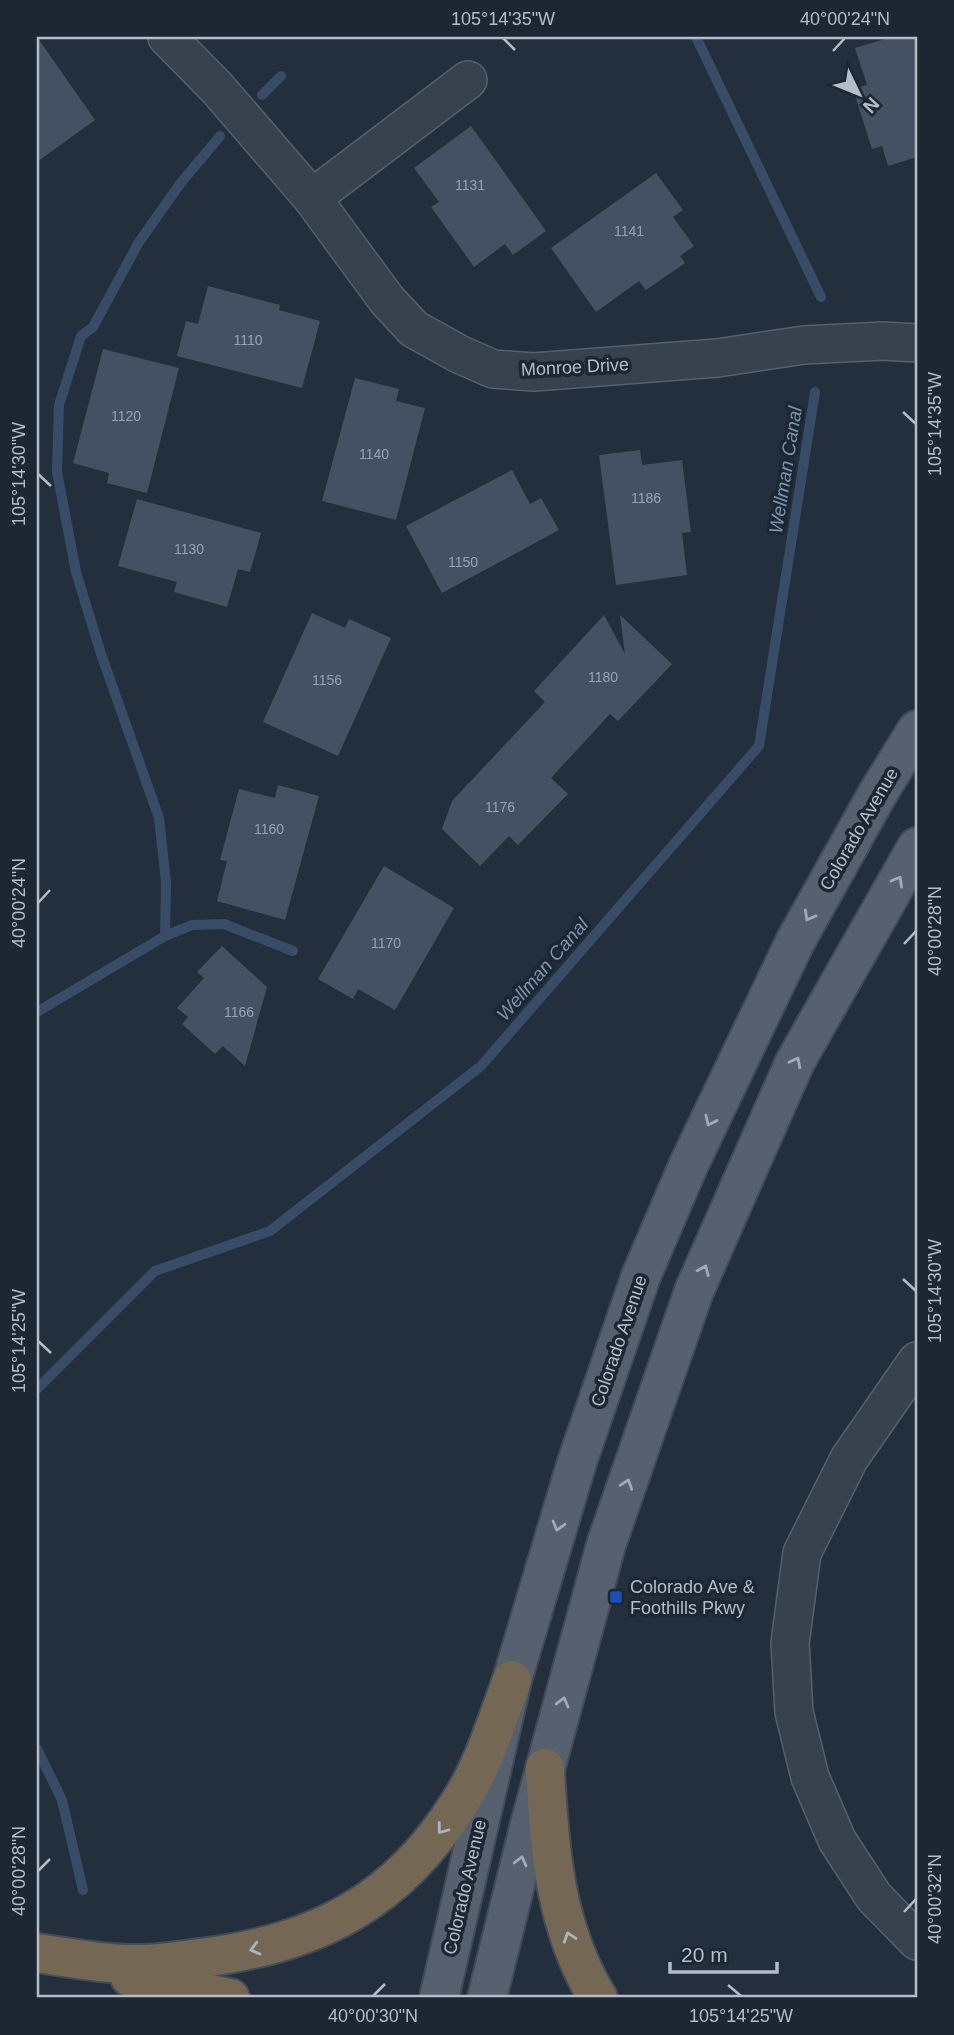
<svg xmlns="http://www.w3.org/2000/svg" width="954" height="2035" font-family="Arial,sans-serif">
<rect width="100%" height="100%" fill="#242f3e"/>
<g fill="none" stroke-linecap="round" stroke-linejoin="round">
<g stroke="#394c67" stroke-width="10">
<path d="M696 37 821 297"/>
<path d="M262 95 281 76"/>
<path d="M165 936 166 882 159 818 101 654 76 572 57 472 59 405 81 336 93 327 139 242 180 184 220 136"/>
<path d="M37 1012 165 936 192 925 224 924 293 951"/>
<path d="M37 1389 155 1271 270 1231 481 1066 759 746 815 392"/>
<path d="M37 1749 62 1800 83 1890"/>
</g>
</g>
<g fill="#455162">
<path d="M37 37 95 120 37 162Z"/>
<path d="M892 37H917V157L888 166 882 146 872 149 853 89 867 85 855 48Z"/>
<path d="M471 126 546 231 513 255 505 244 474 267 431 207 439 202 414 168Z"/>
<path d="M656 173 683 210 673 217 694 246 680 256 685 263 646 290 639 281 596 312 551 248Z"/>
<path d="M208 286 280 305 279 310 320 321 302 388 177 356 186 321 198 324Z"/>
<path d="M103 349 179 368 147 493 107 483 109 473 73 463Z"/>
<path d="M355 378 399 389 396 401 425 408 396 520 322 501Z"/>
<path d="M640 450 642 465 682 460 691 532 682 533 687 575 616 585 599 455Z"/>
<path d="M512 470 530 504 541 498 559 530 442 593 406 526Z"/>
<path d="M137 499 261 533 250 572 238 569 227 607 174 592 177 582 118 566Z"/>
<path d="M312 613 345 628 349 619 391 638 338 756 263 722Z"/>
<path d="M604 615 625 654 620 615 672 664 618 721 610 714 551 778 568 794 518 845 509 836 480 866 442 829 452 801 545 702 534 691Z"/>
<path d="M278 785 319 796 285 920 217 901 227 861 220 860 239 789 275 798Z"/>
<path d="M384 866 454 908 395 1010 358 989 353 999 318 979Z"/>
<path d="M222 946 267 987 245 1066 223 1046 215 1054 182 1024 188 1017 177 1008 204 978 197 972Z"/>
</g>
<g fill="none" stroke-linecap="round" stroke-linejoin="round">
<defs>
<g id="minor">
<path d="M167 37 218 89 312 198 387 300 414 329 459 354 493 369 534 372 717 358 804 345 883 341 917 343"/>
<path d="M312 198 468 80"/>
<path d="M917 1361 849 1459 802 1553 790 1643 794 1712 810 1777 837 1840 874 1897 917 1941"/>
</g>
<g id="major">
<path d="M439 1998 512 1680 577 1462 641 1276 689 1164 795 942 878 793 917 730"/>
<path d="M487 1998 528 1832 606 1545 694 1291 795 1062 917 847"/>
</g>
<g id="highway">
<path d="M545 1768C549 1849 555 1928 598 1998"/>
<path d="M37 1953C71 1958 108 1965 143 1964 162 1964 182 1960 201 1958 316 1944 398 1902 460 1802 484 1765 497 1720 512 1680"/>
<path d="M130 1977 230 1998"/>
</g>
</defs>
<use href="#minor" stroke="#565f6c" stroke-width="40"/>
<use href="#major" stroke="#414a57" stroke-width="42"/>
<use href="#highway" stroke="#434c59" stroke-width="42"/>
<use href="#minor" stroke="#38414e" stroke-width="37"/>
<use href="#major" stroke="#56606e" stroke-width="38"/>
<use href="#highway" stroke="#746855" stroke-width="38"/>
</g>
<defs><path id="oneway-chevron" d="M-2-3.5L2.5 0L-2 3.5" fill="none" stroke-width="1.6" stroke-linecap="round" stroke-linejoin="round" transform="scale(1.75)"/></defs>
<g stroke="#a1aab7">
<use href="#oneway-chevron" transform="translate(898 881) rotate(-60)"/>
<use href="#oneway-chevron" transform="translate(809 916) rotate(119)"/>
<use href="#oneway-chevron" transform="translate(796 1062) rotate(-63)"/>
<use href="#oneway-chevron" transform="translate(710 1121) rotate(115)"/>
<use href="#oneway-chevron" transform="translate(704 1270) rotate(-66)"/>
<use href="#oneway-chevron" transform="translate(627 1484) rotate(-71)"/>
<use href="#oneway-chevron" transform="translate(558 1526) rotate(106)"/>
<use href="#oneway-chevron" transform="translate(563 1702) rotate(-75)"/>
<use href="#oneway-chevron" transform="translate(521 1861) rotate(-76)"/>
</g>
<g stroke="#aeb4bd">
<use href="#oneway-chevron" transform="translate(442 1829) rotate(127)"/>
<use href="#oneway-chevron" transform="translate(569 1937) rotate(-108)"/>
<use href="#oneway-chevron" transform="translate(255 1949) rotate(165)"/>
</g>
<path fill="none" stroke="#b4bcc9" stroke-width="2.5" d="M503 38 515 50M833 51 845 38M903 412 916 424M38 474 51 486M38 903 50 890M904 944 916 931M903 1279 916 1291M38 1341 51 1353M38 1871 50 1859M904 1912 916 1899M728 1985 741 1996M373 1996 385 1984"/>
<rect fill="#1a4fb4" stroke="#1d2633" stroke-width="2.5" x="609" y="1590" width="14" height="14" rx="3.5"/>
<g text-anchor="middle" stroke-width="7" stroke-linejoin="round" paint-order="stroke">
<g font-size="14" fill="#98a1af">
<text x="470" y="190">1131</text>
<text x="629" y="236">1141</text>
<text x="248" y="345">1110</text>
<text x="126" y="421">1120</text>
<text x="374" y="459">1140</text>
<text x="646" y="503">1186</text>
<text x="189" y="554">1130</text>
<text x="463" y="567">1150</text>
<text x="603" y="682">1180</text>
<text x="327" y="685">1156</text>
<text x="500" y="812">1176</text>
<text x="269" y="834">1160</text>
<text x="386" y="948">1170</text>
<text x="239" y="1017">1166</text>
</g>
<g font-size="18" fill="#b4bcc9" stroke="#1d2633">
<text transform="translate(575 367) rotate(-3)" y="6">Monroe Drive</text>
<text transform="translate(859 829) rotate(-60)" y="6">Colorado Avenue</text>
<text transform="translate(619 1341) rotate(-71)" y="6">Colorado Avenue</text>
<text transform="translate(465 1887) rotate(-77)" y="6">Colorado Avenue</text>
</g>
<g font-size="18" fill="#b4bcc9" stroke="#1d2633" text-anchor="start">
<text x="630" y="1593">Colorado Ave &amp;<tspan x="630" dy="21">Foothills Pkwy</tspan></text>
</g>
<g font-size="19" font-style="italic" fill="#7c92b1" stroke="#1d2633">
<text transform="translate(785 470) rotate(-81)" y="7">Wellman Canal</text>
<text transform="translate(542 969) rotate(-49)" y="7">Wellman Canal</text>
</g>
</g>
<rect width="954" height="2035" fill="none" stroke="#1d2633" stroke-width="77"/>
<g transform="translate(859 94) rotate(133)" stroke="#1d2633" stroke-width="5" paint-order="stroke">
<path d="M0-5L12 26L0 18L-12 26Z" fill="#b4bcc9"/>
<text y="-10" font-size="19" font-weight="bold" text-anchor="middle" fill="#b4bcc9">N</text>
</g>
<path d="M670 1962v10h107v-10" fill="none" stroke="#b4bcc9" stroke-width="3.5"/>
<text x="681" y="1962" font-size="21" fill="#b4bcc9" stroke="#1d2633" stroke-width="5" paint-order="stroke">20 m</text>
<rect x="38" y="38" width="878" height="1958" fill="none" stroke="#b4bcc9" stroke-width="2.5"/>
<g font-size="18" text-anchor="middle" fill="#b4bcc9">
<text x="503" y="25">105°14'35"W</text>
<text x="845" y="25">40°00'24"N</text>
<text transform="translate(935 424) rotate(-90)" y="6">105°14'35"W</text>
<text transform="translate(19 474) rotate(-90)" y="6">105°14'30"W</text>
<text transform="translate(19 903) rotate(-90)" y="6">40°00'24"N</text>
<text transform="translate(935 931) rotate(-90)" y="6">40°00'28"N</text>
<text transform="translate(935 1291) rotate(-90)" y="6">105°14'30"W</text>
<text transform="translate(19 1341) rotate(-90)" y="6">105°14'25"W</text>
<text transform="translate(19 1871) rotate(-90)" y="6">40°00'28"N</text>
<text transform="translate(935 1899) rotate(-90)" y="6">40°00'32"N</text>
<text x="373" y="2022">40°00'30"N</text>
<text x="741" y="2022">105°14'25"W</text>
</g>
</svg>
